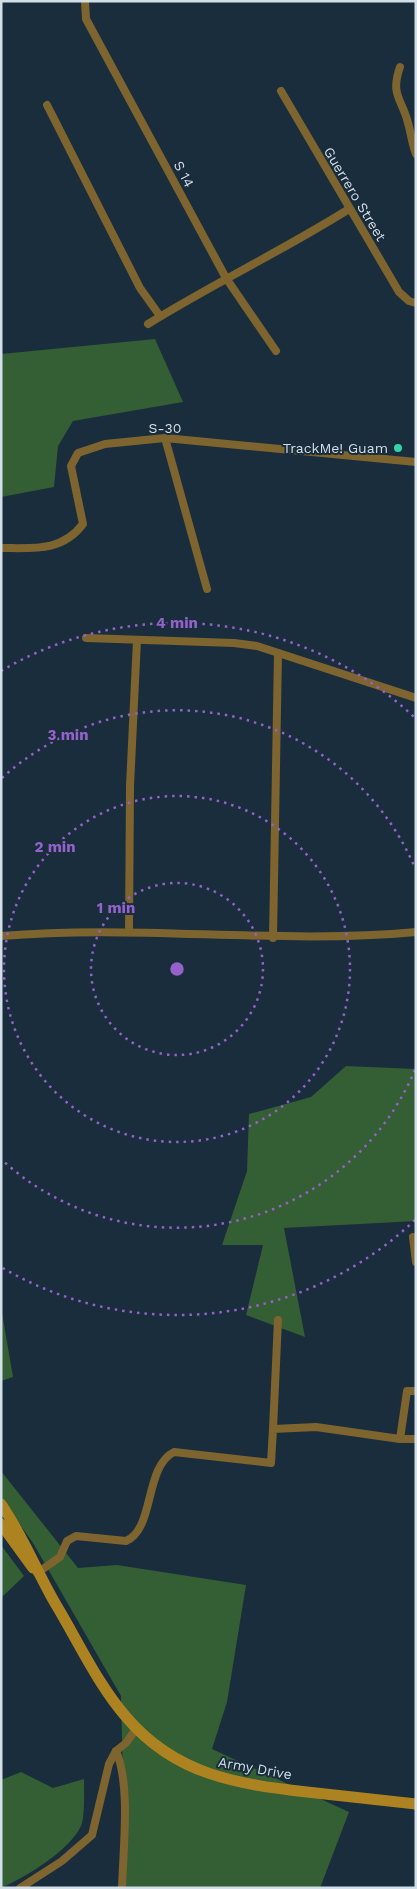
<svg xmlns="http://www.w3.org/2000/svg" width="417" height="1889" font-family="'Work Sans',sans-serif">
<rect width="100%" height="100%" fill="#192d3c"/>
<g fill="#345e34">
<path d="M155 339 183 402 73 421 58 446 54 487 1 497V354Z"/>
<path d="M346 1066 416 1069V1221L284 1228 305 1337 246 1315 263 1245H222L247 1171 249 1114 311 1097Z"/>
<path d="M1 1307 13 1377 1 1381Z"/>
<path d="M1 1471 78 1568 117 1565 246 1585 227 1702 212 1749 349 1812 320 1888H122L124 1823 121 1696 33 1543 1 1498Z"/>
<path d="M1 1545 24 1576 1 1598Z"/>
<path d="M21 1772 53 1788 84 1779C84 1791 85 1817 81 1826 69 1851 26 1877 1 1888V1780Z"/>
</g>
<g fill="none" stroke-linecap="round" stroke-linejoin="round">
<g stroke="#7e642e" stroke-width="8">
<path d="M85 1 86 19 226 278 276 351"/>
<path d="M400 67C390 95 402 99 408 123 411 133 412 144 416 154"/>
<path d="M281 91 399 292 409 301 416 303"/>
<path d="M47 105 140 288 160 316"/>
<path d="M148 324C214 283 284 250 349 209"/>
<path d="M165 438 207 589"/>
<path d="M1 548C33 548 62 552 83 524L71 466 78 453 105 444 165 438 416 462"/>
<path d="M86 638 234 643 257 646 416 698"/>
<path d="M129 930 130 786 137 640"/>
<path d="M1 936C140 924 277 945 416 932"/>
<path d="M273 938 278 653"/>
<path d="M413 1237 416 1262"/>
<path d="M273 1429 278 1320"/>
<path d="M400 1439 407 1391H416"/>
<path d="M37 1573 60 1557 67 1541 76 1536 126 1541C155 1529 144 1467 174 1452L271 1463 273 1429 316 1427 400 1439H416"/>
<path d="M116 1751C131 1785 123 1849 122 1888"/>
<path d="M20 1888 62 1861 92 1835 109 1764 116 1751 126 1743 136 1729"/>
</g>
<g stroke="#ad8321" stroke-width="11">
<path d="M1 1504C23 1536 36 1570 55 1603 78 1641 98 1685 127 1718 176 1775 237 1784 307 1792 343 1796 379 1800 416 1804"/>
<path d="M1 1524 33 1568"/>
</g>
</g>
<g fill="none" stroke="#9561cb" stroke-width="2.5" stroke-dasharray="2.5 5">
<circle cx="177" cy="969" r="86"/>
<circle cx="177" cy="969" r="173"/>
<path d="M415 1070A259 259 0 0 1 2 1160M2 778A259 259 0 0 1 415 868"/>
<path d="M415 1220A346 346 0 0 1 1 1267M1 671A346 346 0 0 1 415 718"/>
</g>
<circle fill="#33d4a8" stroke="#192d3c" stroke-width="2" cx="398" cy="448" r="5"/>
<g text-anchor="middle" stroke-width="4" stroke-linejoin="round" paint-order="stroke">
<g font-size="14" fill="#d2dee8" stroke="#192d3c">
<text transform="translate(184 174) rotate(62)" y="5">S 14</text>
<text transform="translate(355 194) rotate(59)" y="5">Guerrero Street</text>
<text x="165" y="433">S-30</text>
<text transform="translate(255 1768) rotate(10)" y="5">Army Drive</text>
</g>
<g font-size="14" fill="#d2dee8" stroke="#192d3c" text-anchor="end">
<text x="388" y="453">TrackMe! Guam</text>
</g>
</g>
<circle cx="177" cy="969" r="8" fill="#9561cb" stroke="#192d3c" stroke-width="2.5"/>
<g font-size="15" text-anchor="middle" font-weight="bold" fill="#9561cb" stroke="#192d3c" stroke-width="4" stroke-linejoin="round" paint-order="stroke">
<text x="177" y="628">4 min</text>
<text x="68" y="740">3 min</text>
<text x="55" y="852">2 min</text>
<text x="116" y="913">1 min</text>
</g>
<rect width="417" height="1889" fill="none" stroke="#d2dee8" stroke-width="5"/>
</svg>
